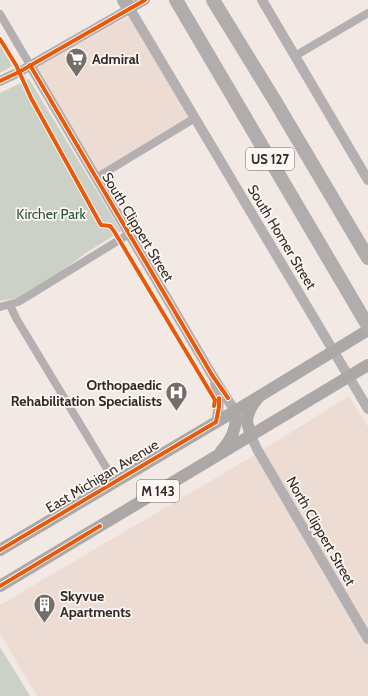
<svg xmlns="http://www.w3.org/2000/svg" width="368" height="696" font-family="Cabin,sans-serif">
<rect width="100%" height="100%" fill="#f2e9e4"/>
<g fill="#ecdcd3">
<path d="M130 16 191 117 99 172 35 68Z"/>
<path d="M349 396 368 427V696H37L0 634V605L248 459Z"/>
</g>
<g fill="#ccd1c7">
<path d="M0 44 12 66 0 73Z"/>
<path d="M29 79 121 231 86 253 62 271 17 298 0 301V93Z"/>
<path d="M0 647 30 696H0Z"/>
</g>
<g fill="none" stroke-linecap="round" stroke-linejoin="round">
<g stroke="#b4b0b1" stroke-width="8">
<path d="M0 14 30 65"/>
<path d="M295 56 368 13"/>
<path d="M96 178 195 118"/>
<path d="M10 305 16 318 115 482"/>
<path d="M0 307 18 302 28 296 129 234"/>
</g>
<g stroke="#b4b0b1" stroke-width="10">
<path d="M262 0 368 180"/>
<path d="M130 9 368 409"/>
<path d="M30 65 212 375 235 411"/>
<path d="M0 81 19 72 145 0"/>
<path d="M215 384C219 399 220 407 216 422"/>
<path d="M251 436 257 449 368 639"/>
</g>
<g stroke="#aca8a8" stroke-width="12">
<path d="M251 436C250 431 248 427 247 422 247 414 253 404 258 398"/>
<path d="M221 451C231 440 238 426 235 411"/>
<path d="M0 550 235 411 368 330"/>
<path d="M0 586 368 365"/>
</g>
<g stroke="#b2adad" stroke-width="14">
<path d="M124 0 130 9"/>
<path d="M176 0 368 326"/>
<path d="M213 0 275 101 368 258"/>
</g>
<defs>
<g id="cycleway">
<path d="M0 39 16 65 31 98 101 225 110 226 114 231 215 400 214 406"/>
<path d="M30 65 212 375 228 398"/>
<path d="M0 81 19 72 145 0"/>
<path d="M0 550 216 422 219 407V398"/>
<path d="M0 586 100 526"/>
</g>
</defs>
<use href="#cycleway" stroke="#fdf7f3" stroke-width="6"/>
<use href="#cycleway" stroke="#e8590c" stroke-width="4"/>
</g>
<defs>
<symbol id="supermarket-pin" viewBox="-11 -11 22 30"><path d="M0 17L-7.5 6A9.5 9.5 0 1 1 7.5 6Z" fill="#756d69" stroke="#fdf7f3"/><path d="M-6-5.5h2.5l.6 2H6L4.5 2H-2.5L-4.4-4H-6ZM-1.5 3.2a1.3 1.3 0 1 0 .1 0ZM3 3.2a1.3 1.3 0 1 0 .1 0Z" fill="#fff"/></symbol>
<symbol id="hospital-pin" viewBox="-11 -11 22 30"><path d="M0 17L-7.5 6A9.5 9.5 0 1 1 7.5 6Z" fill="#756d69" stroke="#fdf7f3"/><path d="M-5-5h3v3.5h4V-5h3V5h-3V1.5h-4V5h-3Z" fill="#fff"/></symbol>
<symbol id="building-pin" viewBox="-11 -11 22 30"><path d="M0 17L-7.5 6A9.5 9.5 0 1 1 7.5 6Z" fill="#756d69" stroke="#fdf7f3"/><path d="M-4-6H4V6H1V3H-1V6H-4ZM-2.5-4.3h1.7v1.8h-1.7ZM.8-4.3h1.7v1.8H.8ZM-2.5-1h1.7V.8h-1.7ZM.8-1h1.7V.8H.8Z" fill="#fff"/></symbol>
</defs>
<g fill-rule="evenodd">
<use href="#supermarket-pin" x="64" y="46" width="25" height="34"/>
<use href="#hospital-pin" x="164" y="380" width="25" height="34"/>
<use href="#building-pin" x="32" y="592" width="25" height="34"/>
</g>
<g text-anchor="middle" stroke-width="3.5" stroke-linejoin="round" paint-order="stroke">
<g fill="#fdf7f3" stroke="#6e6864" stroke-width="1">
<rect x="246" y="148" width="48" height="22" rx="3"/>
<rect x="137" y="480" width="42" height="22" rx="3"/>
</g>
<g font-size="13" font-weight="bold" fill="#312a27">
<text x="270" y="164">US 127</text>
<text x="158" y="496">M 143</text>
</g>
<g font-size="14" font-weight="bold" fill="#312a27" stroke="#fdf7f3" text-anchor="start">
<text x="92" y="64">Admiral</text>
<text x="162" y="390" text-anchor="end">Orthopaedic<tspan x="162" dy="16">Rehabilitation Specialists</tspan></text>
<text x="60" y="601">Skyvue<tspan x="60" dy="16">Apartments</tspan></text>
</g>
<g font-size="14" fill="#275333" stroke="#fdf7f3">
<text x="51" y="219">Kircher Park</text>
</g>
<g font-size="14" fill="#312a27" stroke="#fdf7f3">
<text transform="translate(138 227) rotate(59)" y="5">South Clippert Street</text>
<text transform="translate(282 237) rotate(59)" y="5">South Homer Street</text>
<text transform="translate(102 476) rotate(-31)" y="5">East Michigan Avenue</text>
<text transform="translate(321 531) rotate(60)" y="5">North Clippert Street</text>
</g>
</g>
</svg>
